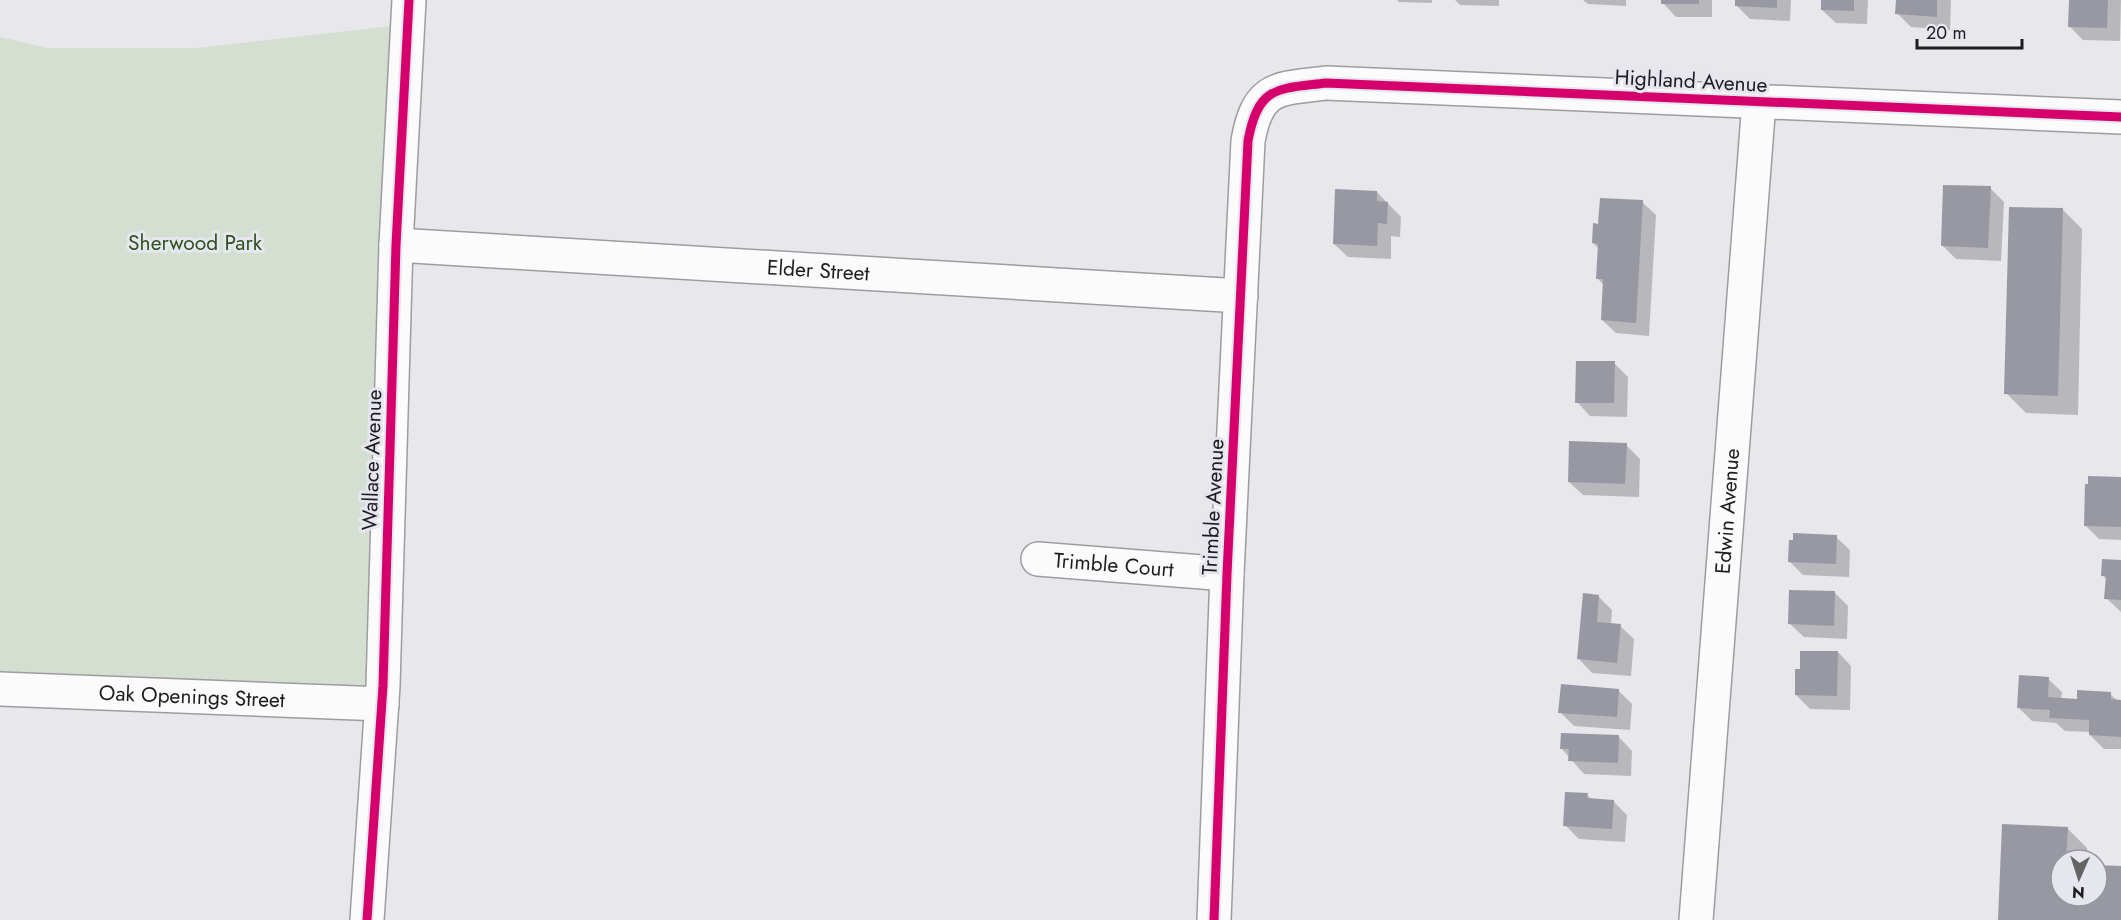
<svg xmlns="http://www.w3.org/2000/svg" width="2121" height="920" font-family="Jost,sans-serif">
<rect width="100%" height="100%" fill="#e7e7ec"/>
<path fill="#d4dfd1" d="M401 25 366 694 0 682V37L48 48H197Z"/>
<g fill="#0003">
<path d="M1397 0H1432V3L1399 2Z"/>
<path d="M1455 0H1499V6L1460 5Z"/>
<path d="M1583 0H1626V6L1588 4Z"/>
<path d="M1663 0H1712V17H1676L1663 3Z"/>
<path d="M1737 0H1791L1790 21 1750 19 1737 6Z"/>
<path d="M1823 0H1868L1867 24 1836 23 1822 10Z"/>
<path d="M1898 0H1951L1950 30 1911 27 1897 13Z"/>
<path d="M2070 0H2121L2120 41 2083 40 2069 26Z"/>
<path d="M1990 188 2004 202 2001 261 1956 259 1942 245Z"/>
<path d="M1377 192 1401 217 1400 237 1391 236V259L1348 257 1334 244Z"/>
<path d="M1642 202 1656 215 1649 336 1616 333 1602 320 1604 285 1597 278 1599 249 1593 243 1600 225Z"/>
<path d="M2062 209 2082 229 2078 415 2026 413 2006 393Z"/>
<path d="M1614 363 1628 377 1627 417 1590 416 1577 402Z"/>
<path d="M1626 445 1640 459 1639 497 1583 495 1569 482Z"/>
<path d="M2121 478V540L2099 539 2085 525Z"/>
<path d="M1836 537 1850 550 1849 577 1803 575 1789 561Z"/>
<path d="M2121 562V612L2106 598 2107 580 2102 575Z"/>
<path d="M1835 593 1848 606 1847 639 1804 637 1790 624Z"/>
<path d="M1598 596 1612 610 1611 625 1620 626 1634 639 1631 676 1592 673 1579 659Z"/>
<path d="M1838 652 1851 666 1850 710 1810 709 1796 695Z"/>
<path d="M2048 679 2062 692 2061 699 2078 700 2110 694 2118 701H2121V749H2104L2090 735V732L2065 731 2056 723 2032 721 2018 707Z"/>
<path d="M1618 690 1632 704 1630 730 1574 726 1560 712Z"/>
<path d="M1619 737 1632 751 1631 776 1584 774 1561 748Z"/>
<path d="M1587 795 1592 800 1613 801 1627 815 1625 842 1579 839 1565 825Z"/>
<path d="M2067 828 2087 848V860H2061V896H2097V867L2121 868V920H2000Z"/>
</g>
<g fill="#9898a2">
<rect x="1661" y="0" width="38" height="4"/>
<path d="M1735 0H1777V8L1735 6Z"/>
<path d="M1821 0H1854V11L1821 10Z"/>
<path d="M1896 0H1937V17L1895 14Z"/>
<path d="M2069 0H2108L2107 28 2068 27Z"/>
<path d="M1943 185 1991 186 1988 248 1941 246Z"/>
<path d="M1335 189 1377 191V201L1388 202 1387 224 1378 223 1377 246 1333 244Z"/>
<path d="M1600 198 1643 200 1636 323 1601 320 1603 279H1596L1598 244 1592 243 1593 223 1598 224Z"/>
<path d="M2009 207 2063 208 2058 396 2004 394Z"/>
<path d="M1576 361H1615L1614 403H1575Z"/>
<path d="M1569 441 1627 443 1625 484 1568 482Z"/>
<path d="M2088 476 2121 477V527L2084 526 2085 484H2088Z"/>
<path d="M1793 533 1837 535 1836 564 1788 562 1789 540H1793Z"/>
<path d="M2102 559 2121 560V600L2104 599 2106 576H2101Z"/>
<path d="M1789 590 1835 591 1834 626 1788 624Z"/>
<path d="M1583 593 1599 595 1597 622 1621 624 1617 663 1577 659Z"/>
<path d="M1800 651H1838L1837 696 1795 695V669H1800Z"/>
<path d="M2019 675 2049 677 2048 697 2077 699V690L2111 692V699L2121 700V737L2089 735V720L2049 718 2050 710 2017 708Z"/>
<path d="M1561 684 1619 689 1617 717 1558 713Z"/>
<path d="M1561 733 1619 735 1618 763 1568 761 1569 749H1560Z"/>
<path d="M1565 792 1588 793 1587 798 1614 800 1612 829 1563 826Z"/>
<path d="M2002 824 2068 827 2066 860H2061V896H2097V865L2121 866V920H1998Z"/>
</g>
<g fill="none" stroke-linecap="round" stroke-linejoin="round">
<defs>
<g id="minor">
<path id="s1" d="M396 245 1241 296"/>
<path id="s2" d="M1038 559 1227 574"/>
<path id="s3" d="M0 689 382 704"/>
<path d="M367 920 383 686 396 245 409 0"/>
<path d="M1214 920 1227 574 1248 141C1258 85 1278 89 1326 83L2121 117"/>
<path id="s4" d="M1696 920 1759 102"/>
</g>
</defs>
<use href="#minor" stroke="#9d9da1" stroke-width="36"/>
<use href="#minor" stroke="#fbfbfc" stroke-width="33"/>
<defs>
<g id="cycleway">
<path d="M367 920 383 686 396 245 409 0"/>
<path d="M1214 920 1227 574 1248 141C1258 85 1278 89 1326 83L2121 117"/>
</g>
</defs>
<use href="#cycleway" stroke="#e5e6ee" stroke-width="13"/>
<use href="#cycleway" stroke="#d6006c" stroke-width="9"/>
</g>
<g text-anchor="middle" stroke-width="6" stroke-linejoin="round" paint-order="stroke">
<g font-size="21" fill="#1d1d20" stroke="#e5e6ee">
<text transform="translate(1691 81) rotate(3)" y="7">Highland Avenue</text>
<text dy="7" stroke="none"><textPath href="#s1" startOffset="423">Elder Street</textPath></text>
<text transform="translate(372 460) rotate(-88)" y="7">Wallace Avenue</text>
<text transform="translate(1213 507) rotate(-87)" y="7">Trimble Avenue</text>
<text dy="7" stroke="none"><textPath href="#s4" startOffset="410">Edwin Avenue</textPath></text>
<text dy="7" stroke="none"><textPath href="#s2" startOffset="76">Trimble Court</textPath></text>
<text dy="7" stroke="none"><textPath href="#s3" startOffset="192">Oak Openings Street</textPath></text>
</g>
<g font-size="21" fill="#2f501a" stroke="#e5e6ee">
<text x="195" y="250">Sherwood Park</text>
</g>
</g>
<g transform="translate(2079 878) rotate(183)"><circle r="28" fill="#e5e6ee" stroke="#95969c" stroke-width="1.5"/>
<path d="M0-4.5L10 22L0 15L-10 22Z" fill="#646467"/>
<text y="-9" font-size="16" font-weight="bold" text-anchor="middle" fill="#1d1d20">N</text>
</g>
<path d="M1917 39v9h105v-9" fill="none" stroke="#1d1d20" stroke-width="3"/>
<text x="1926" y="39" font-size="18" fill="#1d1d20" stroke="#e5e6ee" stroke-width="4.5" paint-order="stroke">20 m</text>
</svg>
